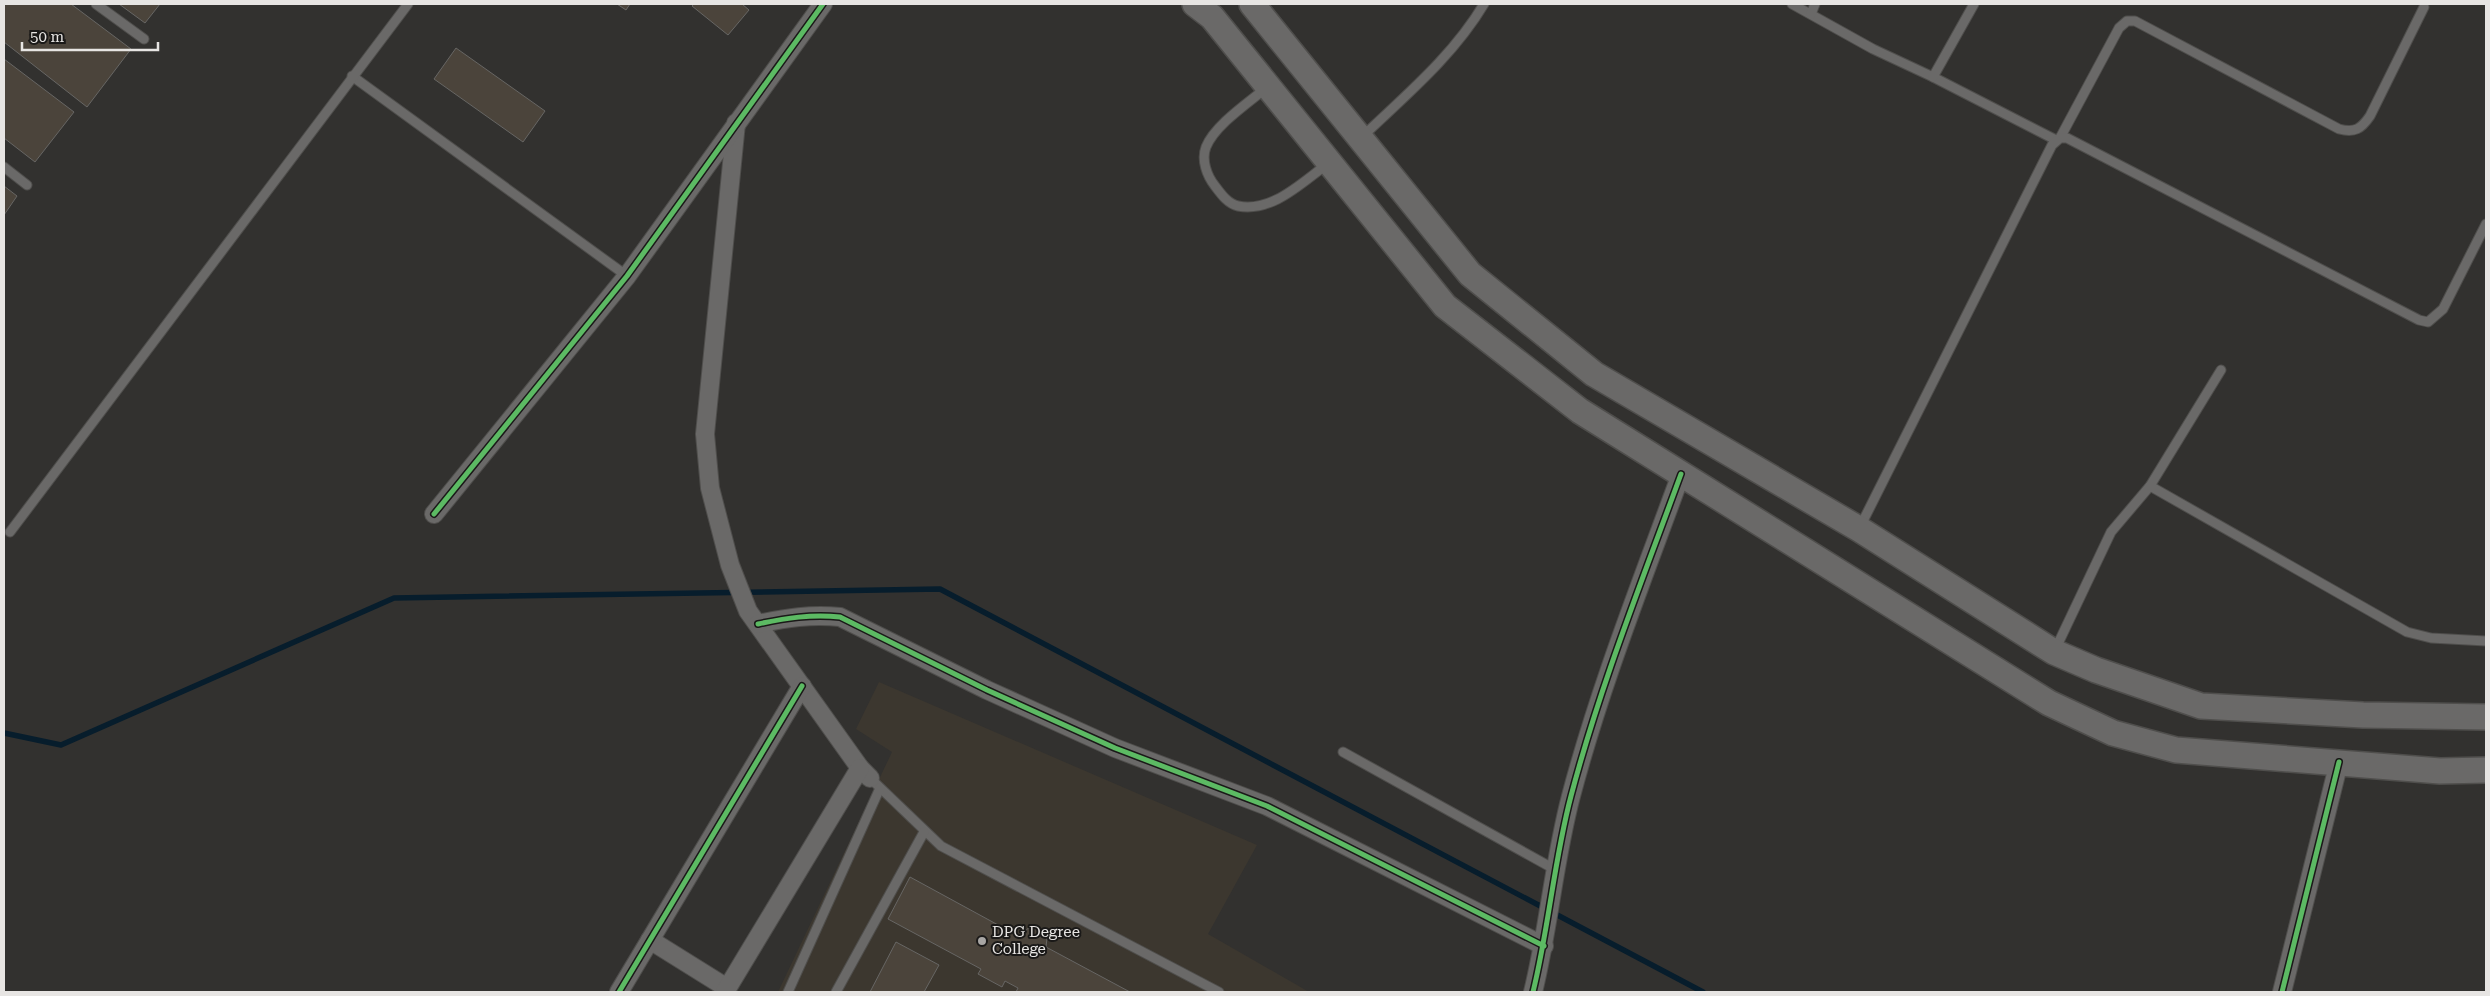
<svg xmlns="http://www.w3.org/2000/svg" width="2490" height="996" font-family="'Roboto Serif',serif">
<rect width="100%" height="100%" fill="#32312f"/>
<path fill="#3c372f" d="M879 682 1257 845 1208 934 1309 992H778L892 752 856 729Z"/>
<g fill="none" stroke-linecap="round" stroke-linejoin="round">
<path stroke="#071d2c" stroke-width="5.5" d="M4 733 61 745 394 598 940 589 1703 992"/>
</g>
<g fill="#4b443b" stroke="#676664">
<path d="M4 4H71L131 49 87 107 4 42Z"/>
<path d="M119 4H160L145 23Z"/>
<path d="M617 4H630L626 10Z"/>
<path d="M694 4H742L749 10 728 35 692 6Z"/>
<path d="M456 48 545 111 523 142 434 79Z"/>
<path d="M4 59 74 112 35 162 4 138Z"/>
<path d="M4 186 17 196 4 215Z"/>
<path d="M910 877 1022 938 1027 929 1034 926 1040 928 1047 938 1046 947 1130 992H1016L1018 988 1005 981 1002 987 978 974 981 969 888 919Z"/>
<path d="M896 942 939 965 924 992H870Z"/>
</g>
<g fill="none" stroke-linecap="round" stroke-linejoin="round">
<defs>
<g id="service">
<path d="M96 4 144 39"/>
<path d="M1792 4 1873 49 1933 77 2056 140"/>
<path d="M1811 14 1815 4"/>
<path d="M352 76 627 276"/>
<path d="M1933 77 1974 4"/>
<path d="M1266 88C1248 103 1215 125 1206 147 1201 160 1207 176 1215 186 1221 194 1228 204 1238 206 1273 213 1303 181 1329 163"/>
<path d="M1362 137C1406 95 1453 56 1484 4"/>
<path d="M2060 138 2119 28 2127 21H2135L2339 129C2355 133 2361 129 2370 116L2424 7"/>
<path d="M4 167 27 185"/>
<path d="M2150 486 2407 632 2431 638 2486 641"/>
<path d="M1860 527 2052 145 2060 138H2067L2419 320 2428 322 2443 309 2486 224"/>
<path d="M10 532 408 4"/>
<path d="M2055 650 2111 532 2150 486 2221 370"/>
<path d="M1343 752 1556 870"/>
<path d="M870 778 941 846 1219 992"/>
<path d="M788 992 880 788"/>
<path d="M836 992 924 832"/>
</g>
<g id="minor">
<path d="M736 123 705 434 710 488 730 565 748 611 860 768 870 778"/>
<path d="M434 514 627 276 823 4"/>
<path d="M758 624C786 618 811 614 840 617L987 690 1115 748 1267 806 1544 946"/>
<path d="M650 940 727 988"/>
<path d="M619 992 802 686"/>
<path d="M725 992 860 768"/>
<path d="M1533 992C1549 927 1554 860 1571 796 1600 686 1642 581 1681 474"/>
<path d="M2282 992 2339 762"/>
</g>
<g id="secondary">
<path d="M1195 4 1212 17 1445 306 1580 411 2049 703 2113 733 2176 750 2440 771 2486 770"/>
<path d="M1252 4 1470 274 1594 374 1859 529 2054 652 2096 670 2201 706 2363 715 2486 717"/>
</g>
</defs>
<use href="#service" stroke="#4f4e4c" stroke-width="11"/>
<use href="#minor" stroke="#4f4e4c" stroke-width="20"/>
<use href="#secondary" stroke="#4f4e4c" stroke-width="28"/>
<use href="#service" stroke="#6a6968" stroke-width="9"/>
<use href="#minor" stroke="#6a6968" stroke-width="18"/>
<use href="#secondary" stroke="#6a6968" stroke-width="25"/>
<defs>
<g id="cycleway">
<path d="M434 514 627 276 823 4"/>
<path d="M758 624C786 618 811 614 840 617L987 690 1115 748 1267 806 1544 946"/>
<path d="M619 992 802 686"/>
<path d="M1533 992C1549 927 1554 860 1571 796 1600 686 1642 581 1681 474"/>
<path d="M2282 992 2339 762"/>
</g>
</defs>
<use href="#cycleway" stroke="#1a1918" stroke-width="8"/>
<use href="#cycleway" stroke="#5cba63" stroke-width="5"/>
</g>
<circle fill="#a8a6a4" stroke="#1a1918" stroke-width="2" cx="982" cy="941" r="5"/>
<g text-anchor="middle" stroke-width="4" stroke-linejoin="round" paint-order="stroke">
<g font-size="15" fill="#e7e5e3" stroke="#1a1918" text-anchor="start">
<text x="992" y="937">DPG Degree<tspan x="992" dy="17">College</tspan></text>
</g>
</g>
<rect width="2490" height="996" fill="none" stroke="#e7e5e3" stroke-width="10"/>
<path d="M22 42v8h136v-8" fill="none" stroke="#e7e5e3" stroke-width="2.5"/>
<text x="30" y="42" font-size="15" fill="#e7e5e3" stroke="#1a1918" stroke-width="4" paint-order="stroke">50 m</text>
</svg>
